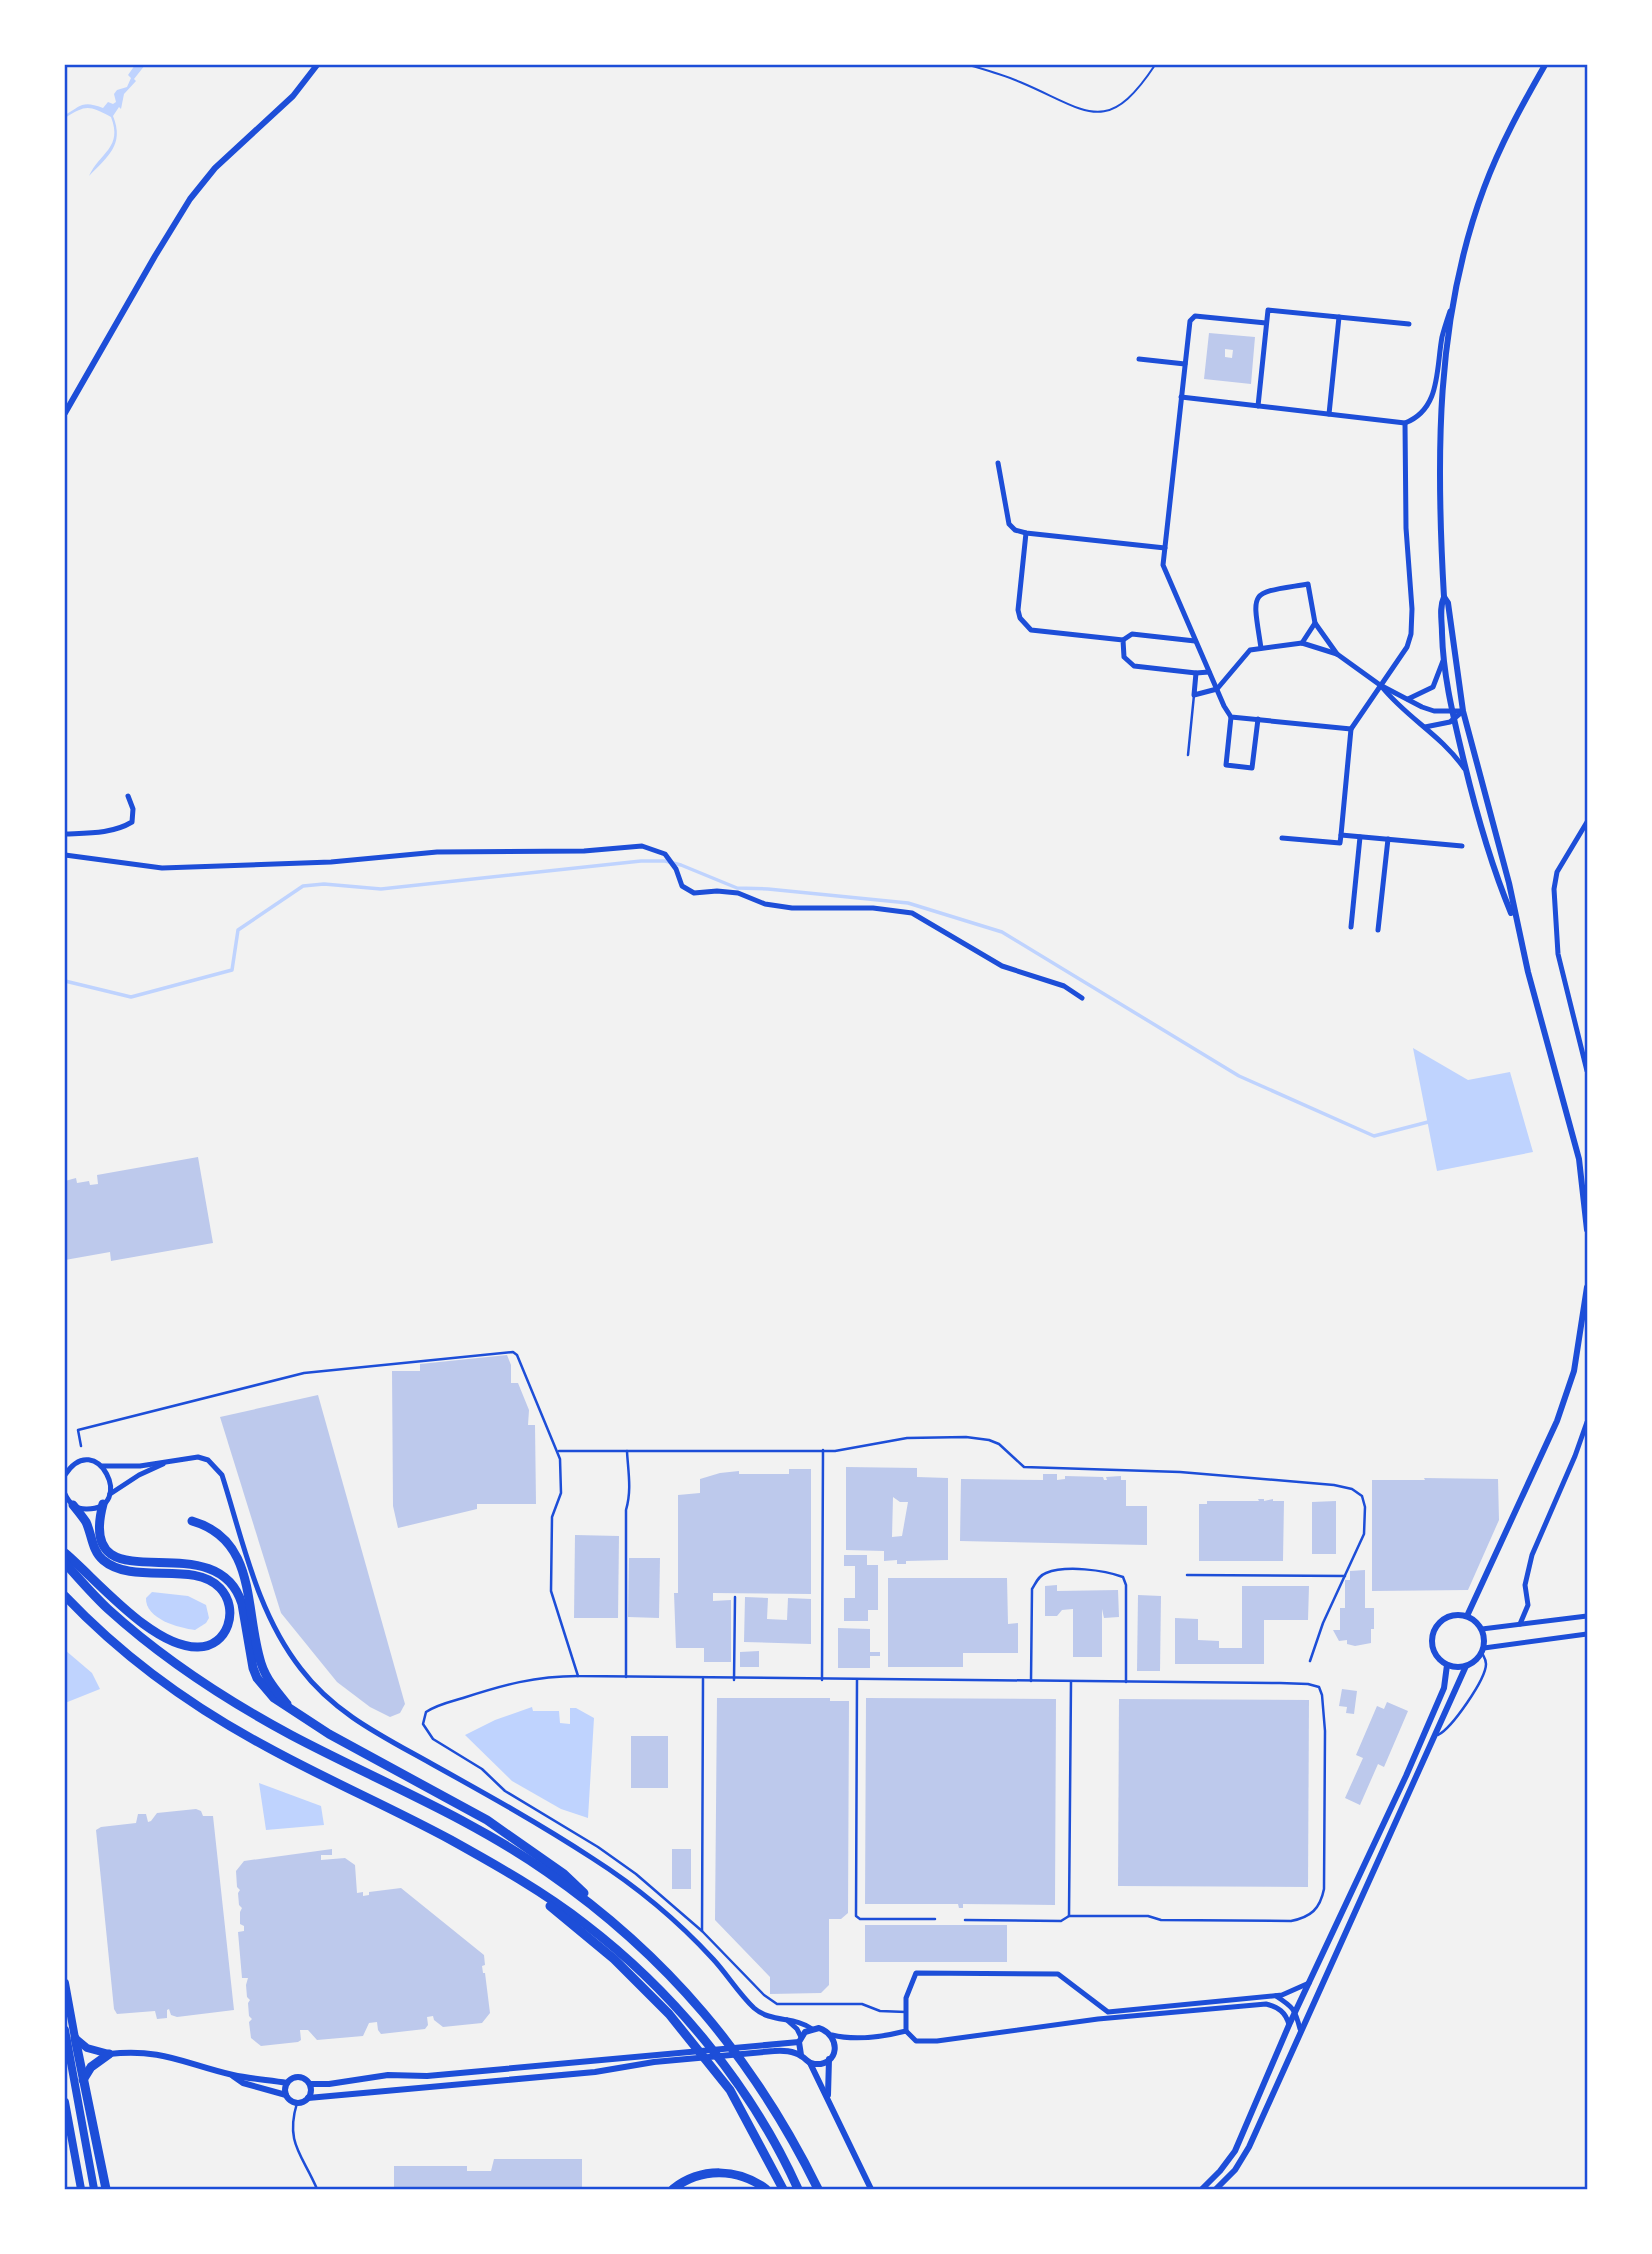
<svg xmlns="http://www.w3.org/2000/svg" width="1652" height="2254" font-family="Commissioner,sans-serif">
<rect width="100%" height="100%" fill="#f2f2f2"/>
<g fill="#bfd3fe">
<path d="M135 65H145L134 79 136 81 124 94 121 109 119 107 113 116C125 145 107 157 89 176 100 152 123 148 111 117 88 105 86 105 65 118V115C81 106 82 100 103 108L108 102 113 104 116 102 114 94 117 90 127 87 131 78 128 75Z"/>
<path d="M1413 1048 1468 1080 1510 1072 1533 1152 1437 1171Z"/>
<path d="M152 1592 188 1596 206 1605 209 1618 206 1623 195 1630C179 1628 145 1619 146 1598Z"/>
<path d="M65 1650 92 1673 100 1689 65 1703Z"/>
<path d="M532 1707 533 1711H559L560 1723 570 1724V1708H576L594 1718 588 1818 561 1809 512 1781 465 1735 495 1720Z"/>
<path d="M259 1783 321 1806 324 1825 266 1830Z"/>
</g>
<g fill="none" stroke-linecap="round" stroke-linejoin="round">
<path stroke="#bfd3fe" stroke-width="3.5" d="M65 981 131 997 232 970 238 930 303 886 324 884 381 889 641 861H665L681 865 737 888 768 889 908 903 1002 932 1239 1076 1374 1136 1432 1121"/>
</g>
<g fill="#bdc9ec" fill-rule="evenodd">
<path d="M1209 333 1255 337 1251 384 1204 379ZM1225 349 1233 350 1232 358 1225 357Z"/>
<path d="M198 1157 213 1243 111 1261 110 1252 65 1260V1181L76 1178 77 1183 89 1181 90 1185 98 1184 97 1175Z"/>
<path d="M507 1355 511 1365V1383H518L529 1410 528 1425H535L536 1504H477V1509L398 1528 393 1506 392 1371H420V1364Z"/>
<path d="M318 1395 405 1704 400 1713 390 1717 370 1707 337 1682 281 1613 220 1417Z"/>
<path d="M846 1467 917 1468V1477L948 1478V1560L906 1561V1564H897V1560L884 1561V1551L846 1550ZM893 1497 900 1502H908L902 1536 892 1537Z"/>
<path d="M789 1469H811V1594L713 1593V1601L731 1600V1662H704V1648H676L674 1593H678V1495L700 1493V1479L720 1473 739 1471V1474H789Z"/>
<path d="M1043 1474H1057V1480L1065 1479V1476L1103 1477 1104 1480H1107L1106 1477 1121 1476V1480H1126V1506H1147V1545L960 1541 961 1479 1043 1480Z"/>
<path d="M1424 1478 1498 1479 1499 1520 1468 1590 1372 1591V1480H1425Z"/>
<path d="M1258 1499H1264V1501L1273 1499V1501H1284L1283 1561H1199V1504H1207V1501H1259Z"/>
<path d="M1336 1501V1554H1312V1502Z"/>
<path d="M575 1535 619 1536 618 1618H574Z"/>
<path d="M844 1555H867V1565H878V1610H868V1621H844V1598H855V1566H844Z"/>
<path d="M629 1558H660L659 1618 628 1617Z"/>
<path d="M1365 1570V1608H1374V1629H1371V1643L1355 1646 1347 1644V1640L1339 1641 1333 1630H1340V1608H1345V1580H1350V1571Z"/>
<path d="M888 1578H1007L1008 1624 1018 1623V1653H963V1667H888Z"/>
<path d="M1057 1585V1591L1118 1590 1119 1617 1104 1618 1102 1609V1657H1073V1609L1062 1610 1057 1616H1045V1586Z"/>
<path d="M1242 1586H1309L1308 1620H1264V1664H1175V1618L1198 1619V1640L1219 1641V1648H1242Z"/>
<path d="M1138 1595 1161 1596 1160 1671H1137Z"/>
<path d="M745 1597 768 1598 767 1619 787 1620 788 1598 811 1599V1644L744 1642Z"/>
<path d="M838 1628 870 1629V1652H880V1656H870V1668H838Z"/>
<path d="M759 1651V1667H740V1652Z"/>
<path d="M1342 1689 1357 1691 1354 1714 1346 1713 1347 1707 1339 1706Z"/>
<path d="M717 1698H830V1701H849L848 1913 841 1919H829V1985L821 1993 770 1994V1977L715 1920Z"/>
<path d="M866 1698 1056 1699 1055 1905 963 1904V1908H959L958 1904H865Z"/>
<path d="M1119 1699 1309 1700 1308 1887 1118 1886Z"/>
<path d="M1387 1702 1408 1711 1384 1767 1378 1764 1360 1805 1345 1798 1363 1758 1356 1755 1377 1706 1384 1709Z"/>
<rect x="631" y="1736" width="37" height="52"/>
<path d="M196 1809 201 1811 203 1816H213L234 2010 177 2017 171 2015 169 2009 167 2010V2018L157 2019 155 2011 117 2014 114 2009 96 1830 101 1827 136 1823 138 1814H146L148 1822 151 1821 157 1813Z"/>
<path d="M332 1849V1855H321V1860L345 1858 355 1865 357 1893 363 1892V1896L369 1895V1892L401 1888 484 1955 485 1965 482 1966 483 1973H485L490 2013 482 2023 443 2027 434 2020 433 2016 427 2017 428 2025 425 2029 381 2034 378 2030 377 2022 369 2023 363 2036 317 2040 308 2030H300L301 2040 298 2042 261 2046 251 2038 249 2022 252 2019 249 2016 248 2003 250 2000 247 1997 246 1985 248 1978H242L238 1932 244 1931V1926L240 1924V1912L242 1908 239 1905 238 1893 240 1890 237 1887 236 1871 244 1861Z"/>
<rect x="672" y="1849" width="19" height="40"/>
<rect x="865" y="1925" width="142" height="37"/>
<path d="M494 2159H582V2189H394V2166H467V2171H491Z"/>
</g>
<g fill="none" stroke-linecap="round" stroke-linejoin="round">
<path stroke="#1d4ed8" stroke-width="2" d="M969 65C986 70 1004 75 1020 82 1087 110 1106 139 1155 65"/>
<g stroke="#1d4ed8" stroke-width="2.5">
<path d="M1188 755 1194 695"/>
<path d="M81 1446 78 1430 304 1373 513 1352 517 1355 560 1459 561 1493 552 1517 551 1591 578 1676 1280 1683 1308 1684 1319 1687 1322 1695 1325 1731 1324 1889C1320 1909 1311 1917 1291 1921L1161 1920 1148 1916H1069L1061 1921 965 1920"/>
<path d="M559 1451H835L907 1438 966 1437 989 1440 999 1444 1024 1467 1180 1472 1334 1485 1352 1489 1362 1496 1365 1507 1364 1534 1323 1623 1310 1661"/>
<path d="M1187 1575 1345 1576"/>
<path d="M578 1676C535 1676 503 1685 463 1698 450 1702 438 1704 426 1712L423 1724 433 1739 482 1769 505 1791 598 1847 636 1874 702 1931"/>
<path d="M626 1677V1510C632 1490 628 1471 627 1451"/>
<path d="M703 1679 702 1931 764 1995 777 2004H862L880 2011 906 2012"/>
<path d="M734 1680 735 1597"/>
<path d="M822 1680 823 1450"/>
<path d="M857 1680 856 1916 860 1919H935"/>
<path d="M1031 1681 1032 1589C1036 1583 1038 1576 1046 1573 1066 1565 1104 1570 1123 1577L1126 1585V1682"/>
<path d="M1438 1735C1452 1728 1486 1679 1486 1664 1486 1659 1484 1657 1482 1653"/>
<path d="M1069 1916 1071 1682"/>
<path d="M297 2103C285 2143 302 2154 317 2189"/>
</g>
<g stroke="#1d4ed8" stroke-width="5">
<path d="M1266 323 1195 316 1190 321 1163 565 1224 706 1231 717 1351 729 1407 647 1411 634 1412 609 1406 528 1405 423"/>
<path d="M1139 359 1185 364"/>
<path d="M1181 397 1405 423C1441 409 1436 369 1442 337 1444 329 1447 320 1450 311"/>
<path d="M1258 406 1268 310 1409 324"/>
<path d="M1329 414 1339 317"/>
<path d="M998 463 1009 524 1015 530 1026 533 1165 548"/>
<path d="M1026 533 1018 610 1020 618 1031 630 1123 640 1124 657 1134 666 1196 673 1209 672"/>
<path d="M1123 640 1132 634 1195 641"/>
<path d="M1302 643 1315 623"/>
<path d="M1261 648C1252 588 1248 594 1308 584L1315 623 1337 654"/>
<path d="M1196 673 1194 695 1217 689 1250 650 1302 643 1337 654 1380 685 1422 707 1434 711H1463"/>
<path d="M1382 687C1408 719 1440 734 1464 768"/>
<path d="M1408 699 1433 687 1443 661"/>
<path d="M1231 717 1226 765 1252 768 1258 719"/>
<path d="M1425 727 1450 722 1463 711"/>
<path d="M1351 729 1341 835 1462 846"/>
<path d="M1587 822 1557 872 1554 889 1558 954 1587 1071"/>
<path d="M65 834C88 833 112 834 132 822L133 809 128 796"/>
<path d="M1282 838 1340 843 1341 835"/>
<path d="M65 855 162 868 331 862 437 852 584 851 642 846 665 854 676 869 682 886 694 893 717 891 738 893 765 904 792 908H873L912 913 1002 966 1064 986 1082 998"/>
<path d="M1351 927 1360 837"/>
<path d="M1378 930 1388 839"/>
<path d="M102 1466H140L198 1457 208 1460 222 1475C243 1541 257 1613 301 1669 335 1714 384 1737 432 1764 486 1794 540 1824 592 1858 636 1886 678 1921 713 1959 727 1974 739 1994 754 2008 771 2023 795 2016 812 2029"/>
<path d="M65 1475C96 1426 138 1510 86 1509 76 1509 69 1503 65 1494"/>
<path d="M110 1494 139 1475 163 1464"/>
<path d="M1520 1624 1528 1605 1525 1585 1532 1555 1575 1456 1587 1422"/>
<path d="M1482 1629 1587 1616"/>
<path d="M1484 1648 1587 1634"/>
<path d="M1276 1996C1293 2007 1295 2009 1300 2029"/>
<path d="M787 2020 797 2029 801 2037"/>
<path d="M906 2031 916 2041H937L1098 2019 1266 2004C1278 2007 1286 2012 1289 2025"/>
<path d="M832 2035C856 2041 882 2037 906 2031V1998L916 1973 1058 1974 1108 2012 1282 1995 1309 1983"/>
</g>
<g stroke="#1d4ed8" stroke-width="6">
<path d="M1545 65C1522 105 1500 145 1484 188 1435 319 1436 460 1444 597L1448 603 1463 711 1509 883 1528 972 1579 1159 1587 1230"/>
<path d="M65 413 155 256 190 199 215 168 293 96 317 65"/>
<path d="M1444 597C1439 608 1442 621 1442 633 1443 673 1452 711 1461 749 1474 805 1489 860 1511 913"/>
<circle cx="1458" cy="1641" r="26"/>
<path d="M1467 1616 1557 1421 1574 1371 1587 1287"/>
<path d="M109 2054C162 2048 185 2064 233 2075 251 2079 269 2080 287 2083"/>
<path d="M810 2063 871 2189"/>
<path d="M233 2076 243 2083 286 2095"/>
<circle cx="298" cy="2090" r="13"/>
<path d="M310 2084H329L388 2075 427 2076 799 2042"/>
<path d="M828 2095 829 2059"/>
<path d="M308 2098 595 2072 654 2062 774 2051C782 2050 794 2051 801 2056 807 2059 808 2064 815 2064 839 2066 842 2036 819 2028L805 2032 799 2042 801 2055"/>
<path d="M1202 2189 1220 2171 1235 2151 1289 2025 1406 1776 1444 1688 1447 1665"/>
<path d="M1216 2189 1235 2170 1249 2147 1466 1666"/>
</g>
<g stroke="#1d4ed8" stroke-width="8">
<path d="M65 1983 75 2038 87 2048 109 2054"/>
<path d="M65 2030 94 2189"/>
<path d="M65 2102 81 2189"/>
</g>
<g stroke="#1d4ed8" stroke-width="9">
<path d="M103 1504C75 1611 216 1519 242 1604L253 1668 257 1678 274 1698 329 1734 487 1820 564 1874 584 1893"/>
<path d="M192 1521C258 1540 244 1610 261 1663 266 1679 277 1692 287 1704"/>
<path d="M65 1553C97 1580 153 1648 198 1647 228 1647 240 1609 220 1588 194 1560 133 1586 103 1560 92 1551 92 1535 86 1522 82 1516 77 1510 73 1505"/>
<path d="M65 1563C79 1579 93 1595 108 1609 163 1659 226 1700 291 1735 376 1780 467 1816 547 1872 667 1955 754 2059 818 2189"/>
<path d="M65 1596C123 1657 192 1707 267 1747 327 1780 390 1807 451 1840 496 1865 544 1892 585 1924 674 1992 752 2087 798 2189"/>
<path d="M550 1906 614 1959 669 2014 730 2090 783 2189"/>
<path d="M75 2038 106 2189"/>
<path d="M83 2080 91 2067 109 2054"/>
<path d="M673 2189C701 2167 738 2168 766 2189"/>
</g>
</g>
<rect width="1652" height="2254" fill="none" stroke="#ffffff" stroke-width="133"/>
<rect x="66" y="66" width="1520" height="2122" fill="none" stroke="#1d4ed8" stroke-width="2.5"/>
</svg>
